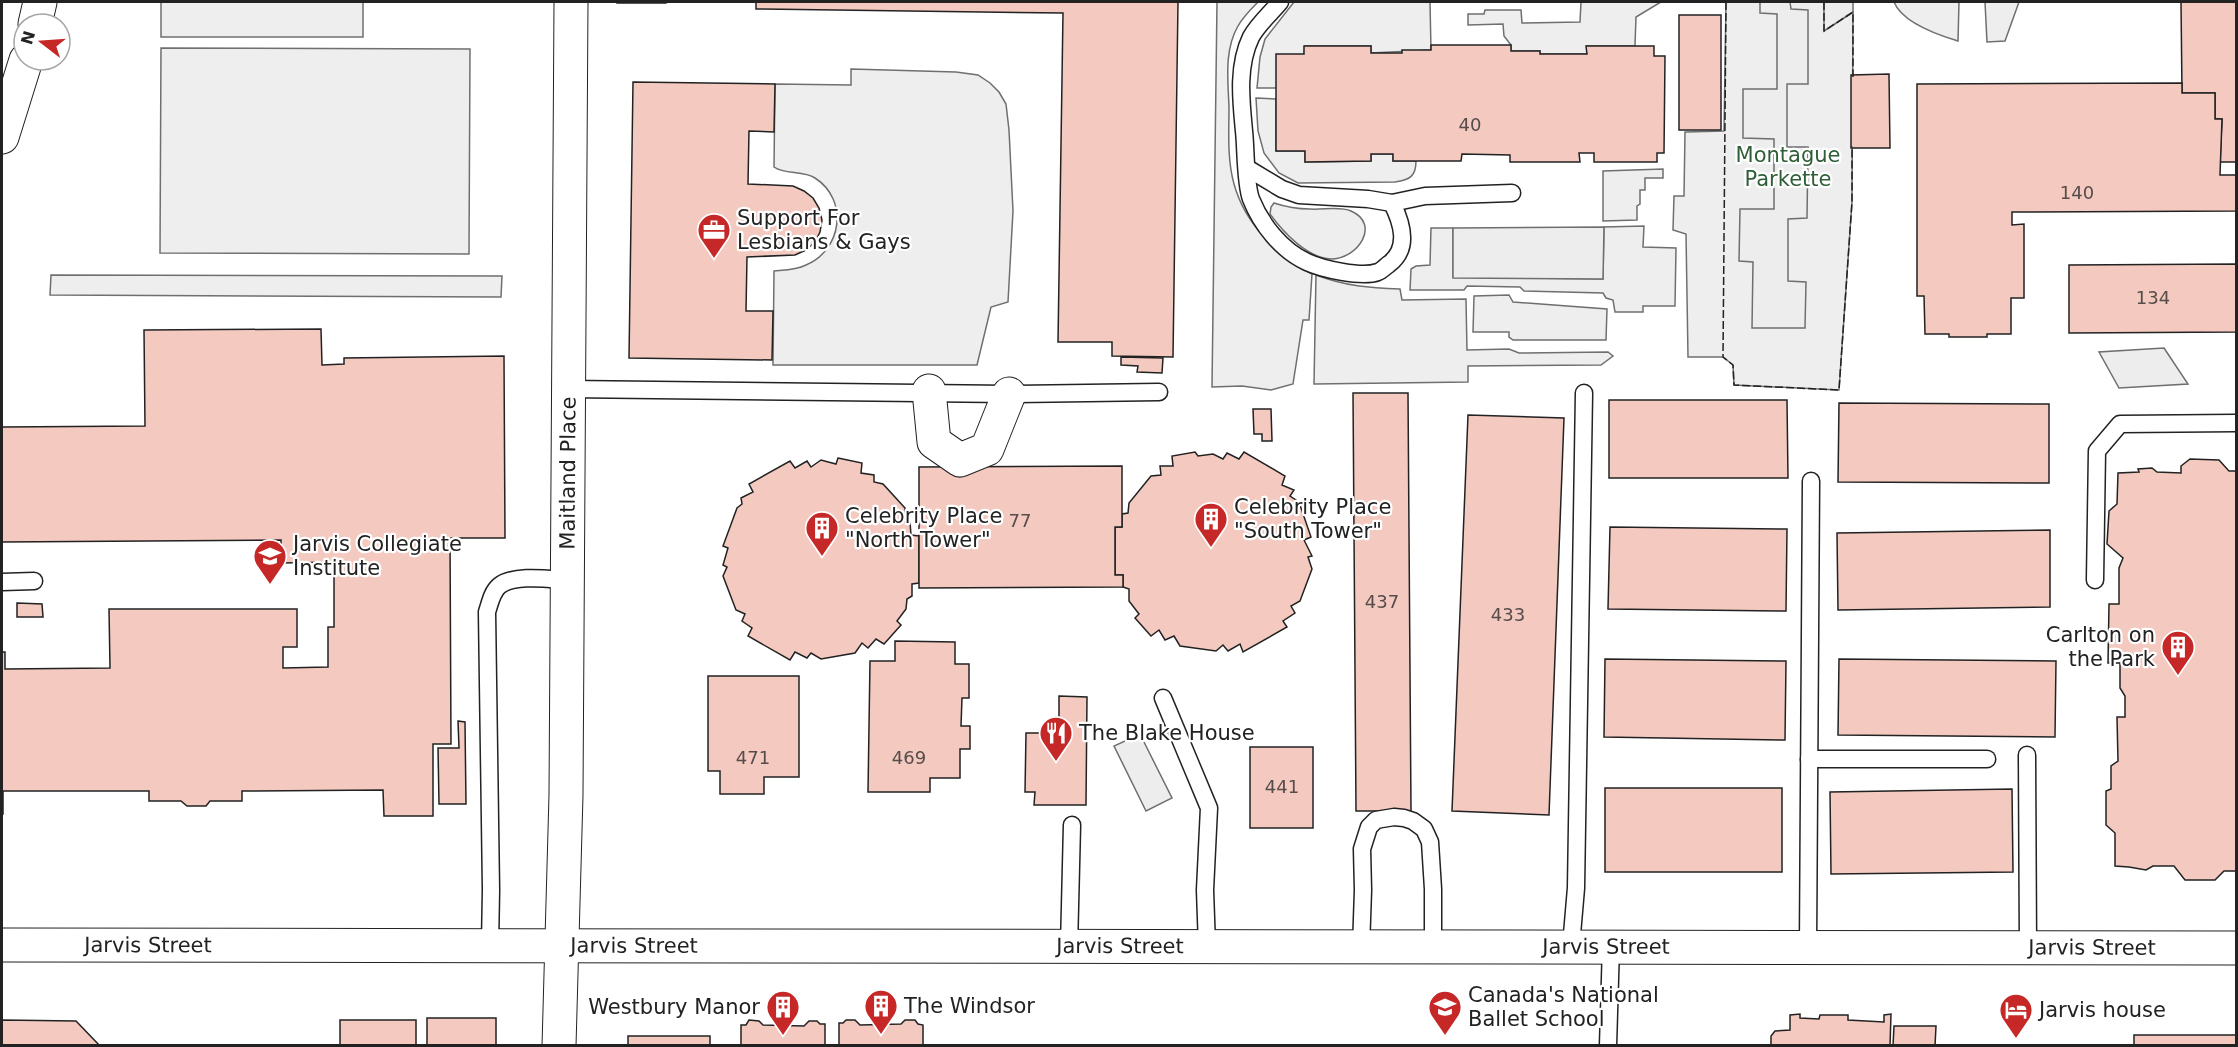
<svg xmlns="http://www.w3.org/2000/svg" width="2238" height="1047" font-family="'DejaVu Sans',sans-serif">
<rect width="100%" height="100%" fill="#fff"/>
<g fill="#eee" stroke="#6f6f6f" stroke-width="1.5">
<rect x="161" y="2" width="202" height="35"/>
<path d="M1217 2H1258C1251 9 1243 17 1238 26 1224 50 1228 80 1229 107 1229 132 1227 159 1234 184 1245 224 1277 255 1312 274L1309 320H1303L1293 384 1271 390 1242 386 1212 387Z"/>
<path d="M1294 2H1430L1431 50 1371 53V46H1305L1304 54 1276 88H1257L1260 57 1265 39Z"/>
<path d="M1581 2H1661L1636 17 1635 46H1587V54H1540V51H1511V45L1504 36 1503 24 1468 25V14H1484L1485 10H1521L1522 23 1580 22Z"/>
<path d="M1726 2H1824L1825 30 1853 12 1852 202 1839 390 1734 385 1733 365 1723 357H1688L1686 234 1673 230 1674 196H1684L1685 132 1724 131Z"/>
<path d="M1894 2H1959L1958 41C1938 35 1902 22 1894 2Z"/>
<path d="M1985 2H2019L2005 41 1987 42Z"/>
<path d="M161 48 470 49 469 254 160 253Z"/>
<path d="M851 69 956 72 978 75 990 83 999 92 1006 104 1009 130 1013 211 1008 302 991 307 977 365H773L774 271C785 270 796 270 806 265 842 250 849 200 815 178 803 170 785 175 774 167L775 84 851 85Z"/>
<path d="M1256 98 1276 99V151H1305V162L1371 161V154H1393V161H1416C1416 176 1410 180 1395 182L1298 183 1279 173 1264 153 1258 131Z"/>
<path d="M1663 169V178H1645V190H1640V204L1637 206V220L1603 221V171Z"/>
<path d="M1274 203C1286 207 1298 209 1310 209 1323 210 1340 206 1351 211 1381 224 1358 259 1331 259 1307 258 1283 232 1270 214L1271 207Z"/>
<path d="M1644 226 1643 247 1676 248 1675 306H1643V312H1615L1613 300 1606 298 1603 293 1524 291 1520 287 1467 286 1464 290H1410L1411 269 1416 266 1430 265 1431 228H1453V277L1603 279 1604 227Z"/>
<path d="M51 275 502 276 501 297 50 295Z"/>
<path d="M1316 275C1345 286 1370 288 1400 289L1402 300 1466 299 1467 350 1509 349 1519 353 1608 352 1613 356 1601 365 1468 366V382L1314 384Z"/>
<path d="M1509 295 1513 302 1607 309 1606 340H1513L1509 337V332H1473L1474 296Z"/>
</g>
<g fill="#ededed" stroke="#6f6f6f" stroke-width="1.5">
<path d="M1760 2H1790L1791 9 1808 10V84H1787V147H1808L1807 218 1788 219V281L1806 282 1805 328H1752L1753 262 1739 261 1740 209H1774V139L1743 138V89H1777V14L1760 13Z"/>
<path d="M1824 2H1853V12L1824 31Z"/>
<path d="M1604 227 1603 279 1453 278V228Z"/>
<path d="M2164 348 2188 384 2119 388 2099 352Z"/>
<path d="M1140 734 1172 798 1146 811 1114 746Z"/>
</g>
<g fill="#f3c9c0" stroke="#222" stroke-width="1.5">
<rect x="617" y="2" width="49" height="1"/>
<path d="M756 2H1178L1173 357 1112 356V342H1058L1063 13 756 9Z"/>
<path d="M2181 2H2236V162H2220L2222 119H2215V93H2182Z"/>
<rect x="1679" y="15" width="42" height="115"/>
<path d="M1431 45H1511V51H1540V54H1587L1586 46H1654V56H1665L1664 153H1657V162H1594V153H1579L1580 162H1510V155L1462 154 1461 161H1393V154H1371V161L1305 162V151H1276V54H1304V46H1371V53H1402V50H1431Z"/>
<path d="M1889 74 1890 148H1851V75Z"/>
<path d="M633 82 775 84 774 132 749 131 748 184 793 186 804 191 813 198 819 208 822 220 820 232 815 242 806 250 795 255 747 257 746 311H773L772 360 629 358Z"/>
<path d="M2182 83V93H2215V119H2222L2220 175H2236V211L2012 212V225L2024 224V298H2011V334H1987V337H1949V334H1925L1924 296H1917V84Z"/>
<path d="M2236 264V332L2069 333V265Z"/>
<path d="M321 329 322 365 344 364V358L504 356 505 538H450L451 744H433V816H384L383 790 242 791V801H210L206 806H187L181 801H149V791H3V814H2V652H5V669L110 668 109 609H297V647H283V668L328 667V627H334V562L281 563V540L2 542V427L145 426 144 330Z"/>
<path d="M1121 357 1163 358 1162 373 1137 372 1138 366 1121 365Z"/>
<path d="M1353 393H1408L1411 811H1356Z"/>
<path d="M1609 400H1787L1788 478H1609Z"/>
<path d="M1839 403 2049 404V483L1838 482Z"/>
<path d="M1253 409H1271L1272 441H1262V434H1254Z"/>
<path d="M1468 415 1564 418 1549 815 1452 811Z"/>
<path d="M1195 452 1198 456 1213 454 1223 459 1227 453 1239 459 1244 452 1285 476 1282 485 1294 490 1290 496 1299 502 1311 537 1304 540 1312 556 1308 557 1312 569 1300 601 1291 606 1295 613 1283 621 1287 627 1243 652 1240 644 1228 651 1223 645 1216 651 1180 646 1174 636 1165 640 1159 630 1151 636 1135 618 1139 614 1129 601V589L1123 587V575H1115V527H1122V514L1128 513 1129 503 1151 476 1161 475 1160 466H1173L1172 456Z"/>
<path d="M838 458 862 463 861 473 874 475V482L883 484 905 508V522H910L911 535 919 536V583L912 584V596L907 599 906 609 897 621 901 625 884 644 876 639 868 648 862 643 855 653 821 659 811 653 807 658 795 652 790 660 748 636 752 628 742 621 745 614 736 610 723 576 727 567 723 565 728 548 723 546 737 508 742 504 741 498 753 492 749 484 790 461 795 468 807 461 811 467 821 460 836 464Z"/>
<path d="M2190 459 2219 460 2229 471H2236V871H2224L2215 880H2185L2174 866H2153L2146 870 2129 867 2115 866V833L2106 825V791L2111 789V766L2118 761 2117 717H2125V696L2120 688V663H2108L2109 604H2119V568L2123 558 2107 544 2109 511 2117 504 2118 473 2139 472 2138 469 2152 468 2157 472 2181 473V466Z"/>
<path d="M1122 466V527H1115V575H1123V587L919 588V467Z"/>
<path d="M1610 527 1787 529 1786 611 1608 609Z"/>
<path d="M2050 530V607L1838 610 1837 533Z"/>
<path d="M17 603 42 604 43 617H17Z"/>
<path d="M895 641 955 642V664H969V698H962L961 726H970V749H960V778H930V792H868L870 661H895Z"/>
<path d="M1605 659 1786 661 1785 740 1604 737Z"/>
<path d="M1839 659 2056 661 2055 737 1838 735Z"/>
<path d="M708 676H799V777H764V794H720V771H708Z"/>
<path d="M1059 696 1087 697 1086 805H1034L1035 792H1025L1026 733H1059Z"/>
<path d="M458 721 465 722 466 804H439L438 748H459Z"/>
<rect x="1250" y="747" width="63" height="81"/>
<rect x="1605" y="788" width="177" height="84"/>
<path d="M2012 789 2013 872 1831 874 1830 792Z"/>
<path d="M1800 1014V1018L1819 1019 1820 1015H1848V1020L1884 1022V1015L1891 1014 1890 1046H1771V1036L1775 1031 1790 1030V1015Z"/>
<rect x="427" y="1018" width="69" height="28"/>
<path d="M2 1020 76 1021 100 1046H2Z"/>
<rect x="340" y="1020" width="76" height="26"/>
<path d="M749 1020 759 1021 763 1025 804 1026 809 1021H817L820 1024H825V1046H741V1025H746Z"/>
<path d="M846 1020H855L860 1025 901 1024 905 1020H915L918 1024 923 1025V1046H839V1023H843Z"/>
<path d="M1894 1026H1936L1935 1046H1893Z"/>
<rect x="2134" y="1035" width="102" height="11"/>
<rect x="628" y="1036" width="82" height="10"/>
</g>
<g fill="none" stroke-linecap="round" stroke-linejoin="round">
<defs>
<g id="lane">
<path d="M1280 2C1271 13 1258 24 1251 37 1237 66 1241 100 1244 131 1246 148 1245 183 1251 199 1261 224 1281 250 1307 262 1322 269 1362 278 1378 272 1381 271 1386 266 1389 264 1410 248 1402 223 1392 203"/>
<path d="M1247 168 1282 189 1299 195 1368 199 1392 203 1425 196 1512 193"/>
<path d="M568 389 1009 394 1159 392"/>
<path d="M2095 580 2097 451 2120 424 2236 423"/>
<path d="M2 582 34 581"/>
<path d="M1163 698 1209 808 1205 890 1207 947"/>
<path d="M2027 755 2028 947"/>
<path d="M1809 759H1987"/>
<path d="M490 945 491 890 487 612C490 603 492 592 499 586 513 574 549 579 566 580"/>
<path d="M1571 946 1576 888 1584 393"/>
<path d="M1808 946 1811 481"/>
<path d="M1069 947 1072 825"/>
<path d="M1361 948 1363 890 1362 849 1369 827 1376 820 1394 817 1404 818 1413 821 1424 829 1430 842 1433 889V947"/>
<path d="M1608 1046 1611 945"/>
</g>
<g id="street">
<path d="M929 391 934 442 960 460 987 449 1009 394"/>
<path id="s1" d="M559 1046 566 795 571 2"/>
</g>
<g id="secondary">
<path d="M35 24 40 2"/>
<path d="M2 137 26 60"/>
<path id="s2" d="M2 945C747 946 1492 946 2236 948"/>
</g>
</defs>
<use href="#lane" stroke="#222" stroke-width="19"/>
<use href="#street" stroke="#222" stroke-width="35"/>
<use href="#secondary" stroke="#222" stroke-width="35"/>
<use href="#lane" stroke="#fff" stroke-width="16"/>
<use href="#street" stroke="#fff" stroke-width="33"/>
<use href="#secondary" stroke="#fff" stroke-width="33"/>
<g stroke="#222" stroke-width="1.5" stroke-dasharray="8 3" stroke-linecap="butt">
<path d="M1726 2 1723 357 1733 365 1734 385 1839 390 1852 202V146"/>
<path d="M1824 2V31L1853 12V77"/>
</g>
</g>
<defs>
<symbol id="office-pin" viewBox="-11 -11 22 30"><path d="M0 17L-7.5 6A9.5 9.5 0 1 1 7.5 6Z" fill="#c62828" stroke="#fff"/><path d="M-6-3h4V-5.5h4V-3h4V5H-6ZM-1-4.5V-3h2v-1.5ZM-6 0V1H6V0Z" fill="#fff"/></symbol>
<symbol id="building-pin" viewBox="-11 -11 22 30"><path d="M0 17L-7.5 6A9.5 9.5 0 1 1 7.5 6Z" fill="#c62828" stroke="#fff"/><path d="M-4-6H4V6H1V3H-1V6H-4ZM-2.5-4.3h1.7v1.8h-1.7ZM.8-4.3h1.7v1.8H.8ZM-2.5-1h1.7V.8h-1.7ZM.8-1h1.7V.8H.8Z" fill="#fff"/></symbol>
<symbol id="school-pin" viewBox="-11 -11 22 30"><path d="M0 17L-7.5 6A9.5 9.5 0 1 1 7.5 6Z" fill="#c62828" stroke="#fff"/><path d="M0-5L7-2L0 1L-7-2ZM-4 1L0 2.5L4 1V4Q0 6-4 4Z" fill="#fff"/></symbol>
<symbol id="restaurant-pin" viewBox="-11 -11 22 30"><path d="M0 17L-7.5 6A9.5 9.5 0 1 1 7.5 6Z" fill="#c62828" stroke="#fff"/><path d="M-5-6h1v4h1v-4h1v4h1v-4h1v5L-1.5 .5V6h-2V.5L-5-1ZM5-6V6H3V1.5H1.5Q1.5-4 5-6Z" fill="#fff"/></symbol>
<symbol id="hotel-pin" viewBox="-11 -11 22 30"><path d="M0 17L-7.5 6A9.5 9.5 0 1 1 7.5 6Z" fill="#c62828" stroke="#fff"/><path d="M-6-4.5h1.5V1H6V5H4.5V3h-9V5H-6ZM-4 0a1.8 1.8 0 1 1 3.6 0ZM.5 0V-2.5h3Q6-2.5 6 0Z" fill="#fff"/></symbol>
</defs>
<g fill-rule="evenodd">
<use href="#office-pin" x="695" y="211" width="38" height="52"/>
<use href="#building-pin" x="1192" y="500" width="38" height="52"/>
<use href="#building-pin" x="803" y="509" width="38" height="52"/>
<use href="#school-pin" x="251" y="537" width="38" height="52"/>
<use href="#building-pin" x="2159" y="628" width="38" height="52"/>
<use href="#restaurant-pin" x="1037" y="714" width="38" height="52"/>
<use href="#building-pin" x="862" y="987" width="38" height="52"/>
<use href="#building-pin" x="764" y="988" width="38" height="52"/>
<use href="#school-pin" x="1426" y="988" width="38" height="52"/>
<use href="#hotel-pin" x="1997" y="991" width="38" height="52"/>
</g>
<g text-anchor="middle" stroke-width="4.5" stroke-linejoin="round" paint-order="stroke">
<g font-size="18" fill="#564c4a">
<text x="1470" y="131">40</text>
<text x="2077" y="199">140</text>
<text x="2153" y="304">134</text>
<text x="1020" y="527">77</text>
<text x="1382" y="608">437</text>
<text x="1508" y="621">433</text>
<text x="753" y="764">471</text>
<text x="909" y="764">469</text>
<text x="1282" y="793">441</text>
</g>
<g font-size="21" fill="#2f5e38" stroke="#fff">
<text x="1788" y="162">Montague<tspan x="1788" dy="24">Parkette</tspan></text>
</g>
<g font-size="21" fill="#222" stroke="#fff" text-anchor="start">
<text x="737" y="225">Support For<tspan x="737" dy="24">Lesbians &amp; Gays</tspan></text>
<text x="1234" y="514">Celebrity Place<tspan x="1234" dy="24">"South Tower"</tspan></text>
<text x="845" y="523">Celebrity Place<tspan x="845" dy="24">"North Tower"</tspan></text>
<text x="293" y="551">Jarvis Collegiate<tspan x="293" dy="24">Institute</tspan></text>
<text x="2155" y="642" text-anchor="end">Carlton on<tspan x="2155" dy="24">the Park</tspan></text>
<text x="1079" y="740">The Blake House</text>
<text x="1468" y="1002">Canada's National<tspan x="1468" dy="24">Ballet School</tspan></text>
<text x="904" y="1013">The Windsor</text>
<text x="760" y="1014" text-anchor="end">Westbury Manor</text>
<text x="2039" y="1017">Jarvis house</text>
</g>
<g font-size="21" fill="#222" stroke="#fff">
<text dy="7" stroke="none"><textPath href="#s1" startOffset="573">Maitland Place</textPath></text>
<text dy="7" stroke="none"><textPath href="#s2" startOffset="146">Jarvis Street</textPath></text>
<text dy="7" stroke="none"><textPath href="#s2" startOffset="632">Jarvis Street</textPath></text>
<text dy="7" stroke="none"><textPath href="#s2" startOffset="1604">Jarvis Street</textPath></text>
<text dy="7" stroke="none"><textPath href="#s2" startOffset="1118">Jarvis Street</textPath></text>
<text dy="7" stroke="none"><textPath href="#s2" startOffset="2090">Jarvis Street</textPath></text>
</g>
</g>
<rect width="2238" height="1047" fill="none" stroke="#222222" stroke-width="6"/>
<g transform="translate(42 42) rotate(287)"><circle r="28" fill="#ffffff" stroke="#a7a7a7" stroke-width="1.5"/>
<path d="M0-4.5L10 22L0 15L-10 22Z" fill="#c62828"/>
<text y="-9" font-size="16" font-weight="bold" text-anchor="middle" fill="#222222">N</text>
</g>
</svg>
